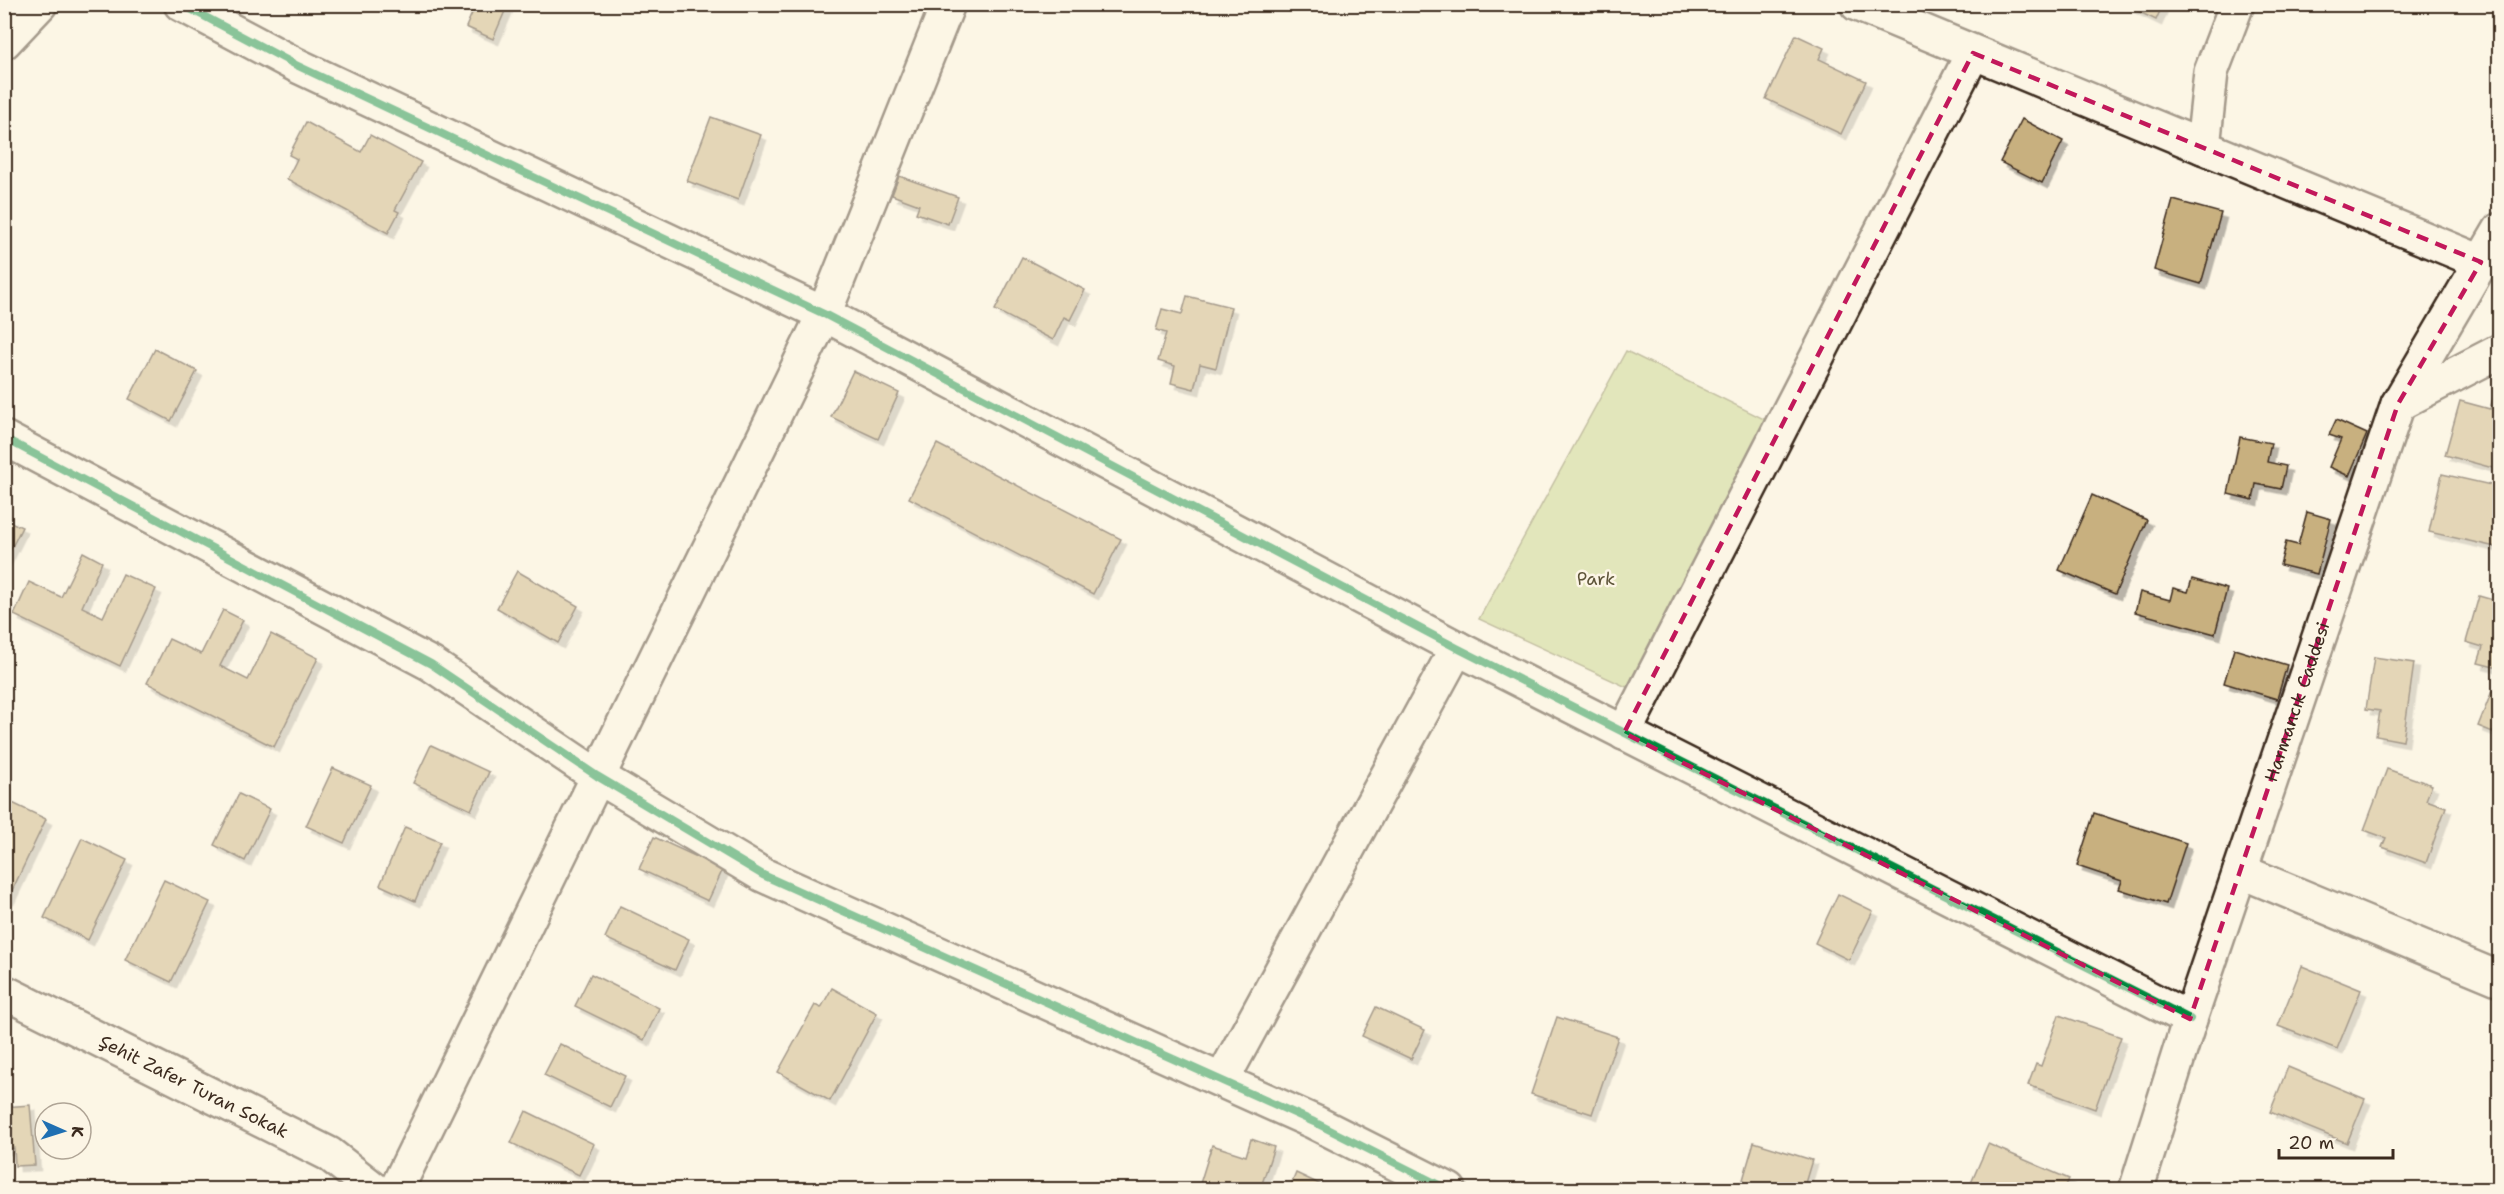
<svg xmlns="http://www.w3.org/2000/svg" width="2504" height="1194" font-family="'Shantell Sans',sans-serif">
<defs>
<filter id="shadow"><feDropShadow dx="5.5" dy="5.5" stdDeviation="0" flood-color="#0004"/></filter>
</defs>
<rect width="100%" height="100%" fill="#fcf5e5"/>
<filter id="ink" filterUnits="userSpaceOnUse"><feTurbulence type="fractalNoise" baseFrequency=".0167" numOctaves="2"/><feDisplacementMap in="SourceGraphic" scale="12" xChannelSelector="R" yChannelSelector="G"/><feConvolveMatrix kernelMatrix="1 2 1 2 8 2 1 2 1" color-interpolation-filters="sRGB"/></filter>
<g filter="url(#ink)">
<path fill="#c4d387" stroke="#807e52" stroke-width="1.5" d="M1626 351 1766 420 1633 690 1479 619Z"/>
<g fill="#c8b07f" stroke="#3b2a1e" stroke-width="1.5" filter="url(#shadow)">
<path d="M476 4H508L493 39 466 27Z"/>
<path d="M2123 4H2163L2156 20Z"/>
<path d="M1796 35 1824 48 1819 59 1866 81 1841 134 1766 99Z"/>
<path d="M711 117 761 135 738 200 687 181Z"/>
<path d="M2022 119 2063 141 2042 183 2000 162Z"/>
<path d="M306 122 361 152 370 135 421 162 395 210 399 212 388 233 287 179 297 159 289 155Z"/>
<path d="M899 176 958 197 948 224 916 213 919 205 892 195Z"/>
<path d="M2173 200 2221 213 2201 284 2154 270Z"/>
<path d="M1022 257 1085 290 1070 320 1064 317 1053 340 995 310Z"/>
<path d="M1187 296 1231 307 1216 368 1200 364 1194 389 1171 383 1175 366 1158 361 1166 333 1156 330 1162 309 1182 314Z"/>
<path d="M155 349 197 371 171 421 129 399Z"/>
<path d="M853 371 899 393 878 439 831 417Z"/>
<path d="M2493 398 2500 400V470L2445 455 2460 401 2490 409Z"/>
<path d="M2336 420 2367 434 2349 476 2329 467 2341 439 2329 435Z"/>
<path d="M2240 437 2271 443 2267 462 2286 466 2281 489 2256 484 2253 500 2228 494Z"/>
<path d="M937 444 1121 539 1093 594 909 498Z"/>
<path d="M2442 474 2500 487V548L2429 532Z"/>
<path d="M2092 495 2147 520 2115 594 2059 570Z"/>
<path d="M2307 512 2331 519 2317 574 2280 565 2286 542 2298 545Z"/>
<path d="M4 519 22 527 4 563Z"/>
<path d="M83 552 102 562 82 607 103 617 123 574 156 589 120 666 14 615 29 582 61 597Z"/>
<path d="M517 571 578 606 558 643 497 608Z"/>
<path d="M2192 579 2227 589 2215 634 2135 612 2140 592 2170 600 2173 588 2188 592Z"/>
<path d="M2479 596 2500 602 2498 668 2478 663 2483 647 2466 642Z"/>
<path d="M223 610 243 620 220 666 248 680 271 634 318 658 274 747 147 683 169 639 201 654Z"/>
<path d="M2234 649 2287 665 2277 699 2224 683Z"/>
<path d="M2374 657 2414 663 2403 741 2376 736 2380 711 2366 709Z"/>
<path d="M2492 691 2500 694V735L2478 726Z"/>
<path d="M431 745 489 772 471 810 413 783Z"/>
<path d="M333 768 371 785 344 843 306 826Z"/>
<path d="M2387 769 2432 785 2426 800 2446 807 2426 863 2382 847 2386 838 2364 830Z"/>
<path d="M239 794 270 809 245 861 214 845Z"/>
<path d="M4 799 46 819 8 899 4 897Z"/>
<path d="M2094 813 2186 843 2166 904 2119 889 2122 881 2077 866Z"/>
<path d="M405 827 440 842 415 901 380 885Z"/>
<path d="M654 837 723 869 708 901 639 869Z"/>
<path d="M82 838 127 860 88 940 44 918Z"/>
<path d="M164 880 210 902 171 982 125 960Z"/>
<path d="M1838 894 1873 911 1849 960 1815 943Z"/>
<path d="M620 906 689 939 675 970 605 938Z"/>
<path d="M2302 966 2361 990 2337 1049 2278 1026Z"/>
<path d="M591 974 659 1008 644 1040 575 1006Z"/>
<path d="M832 988 877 1013 830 1101 778 1072 815 1005 821 1008Z"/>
<path d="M1376 1007 1425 1030 1411 1059 1362 1036Z"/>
<path d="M2059 1015 2121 1037 2095 1109 2028 1085 2036 1064 2041 1066Z"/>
<path d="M1557 1017 1618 1037 1592 1114 1531 1094Z"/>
<path d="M560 1044 625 1076 610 1107 544 1075Z"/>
<path d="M2288 1067 2365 1099 2347 1143 2270 1112Z"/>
<path d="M30 1105 35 1165 15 1166 14 1148 4 1149V1107Z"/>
<path d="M526 1111 594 1144 579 1175 511 1143Z"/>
<path d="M1251 1139 1274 1147 1260 1190H1198L1212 1145 1246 1156Z"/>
<path d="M1754 1142 1812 1160 1803 1190H1740Z"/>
<path d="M1988 1144 2069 1179 2064 1190H1968Z"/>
<path d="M1296 1173 1332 1190H1289Z"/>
</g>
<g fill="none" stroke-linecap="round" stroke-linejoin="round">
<defs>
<g id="minor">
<path d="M181 4 296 65 824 314 1457 648 2190 1019"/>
<path d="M1857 4 2481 262"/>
<path d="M4 42 40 4"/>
<path d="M2203 147 2211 72 2237 4"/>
<path d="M2398 404 2500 351"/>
<path d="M4 438 431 664 597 776 763 875 1314 1122 1449 1190"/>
<path d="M1624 733 1973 53"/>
<path d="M2240 871 2500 979"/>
<path id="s1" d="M4 992 329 1154 375 1190"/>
<path d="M1222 1080 1457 648"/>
<path d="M396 1190 824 314 948 4"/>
<path id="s2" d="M2136 1190 2190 1019 2398 404 2500 230"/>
</g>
</defs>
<use href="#minor" stroke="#3b2a1e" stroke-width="38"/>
<use href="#minor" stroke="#fcf5e5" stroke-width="33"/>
<defs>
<g id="cycleway">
<path d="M181 4 296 65 824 314 1457 648 2190 1019"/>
<path d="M4 438 431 664 597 776 763 875 1314 1122 1449 1190"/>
</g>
</defs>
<use href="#cycleway" stroke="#fcf5e5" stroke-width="11"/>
<use href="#cycleway" stroke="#00873e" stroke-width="8"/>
</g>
</g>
<path d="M0 0H2504V1194H0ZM1973 53 2481 262 2398 404 2190 1019 1624 733Z" fill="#fcf5e5" fill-opacity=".55" fill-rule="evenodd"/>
<path fill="none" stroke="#c2185b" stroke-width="4.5" stroke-dasharray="12 8" stroke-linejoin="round" d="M1973 53 2481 262 2398 404 2190 1019 1624 733Z"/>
<g text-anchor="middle" stroke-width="5" stroke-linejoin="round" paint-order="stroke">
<g font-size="18" fill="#5d5438" stroke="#fcf5e5">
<text x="1596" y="585">Park</text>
</g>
<g font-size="18" fill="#3b2a1e" stroke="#fcf5e5">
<text dy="6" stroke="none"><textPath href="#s2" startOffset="514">Harmancık Caddesi</textPath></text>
<text dy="6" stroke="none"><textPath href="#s1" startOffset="212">Şehit Zafer Turan Sokak</textPath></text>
</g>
</g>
<rect width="2504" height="1194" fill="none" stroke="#fcf5e5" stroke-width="24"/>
<rect x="12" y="12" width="2480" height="1170" fill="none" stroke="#3b2a1e" stroke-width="2" filter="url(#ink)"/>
<g transform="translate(63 1131) rotate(93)"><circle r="28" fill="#fcf5e5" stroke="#afa495" stroke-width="1.5"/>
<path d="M0-4.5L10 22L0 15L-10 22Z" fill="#1f6fb2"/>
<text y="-9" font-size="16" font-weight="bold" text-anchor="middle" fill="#3b2a1e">K</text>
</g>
<path d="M2279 1149v9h114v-9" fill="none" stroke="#3b2a1e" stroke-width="3"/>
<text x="2288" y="1149" font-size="18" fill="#3b2a1e" stroke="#fcf5e5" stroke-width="4.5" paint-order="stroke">20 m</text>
</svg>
